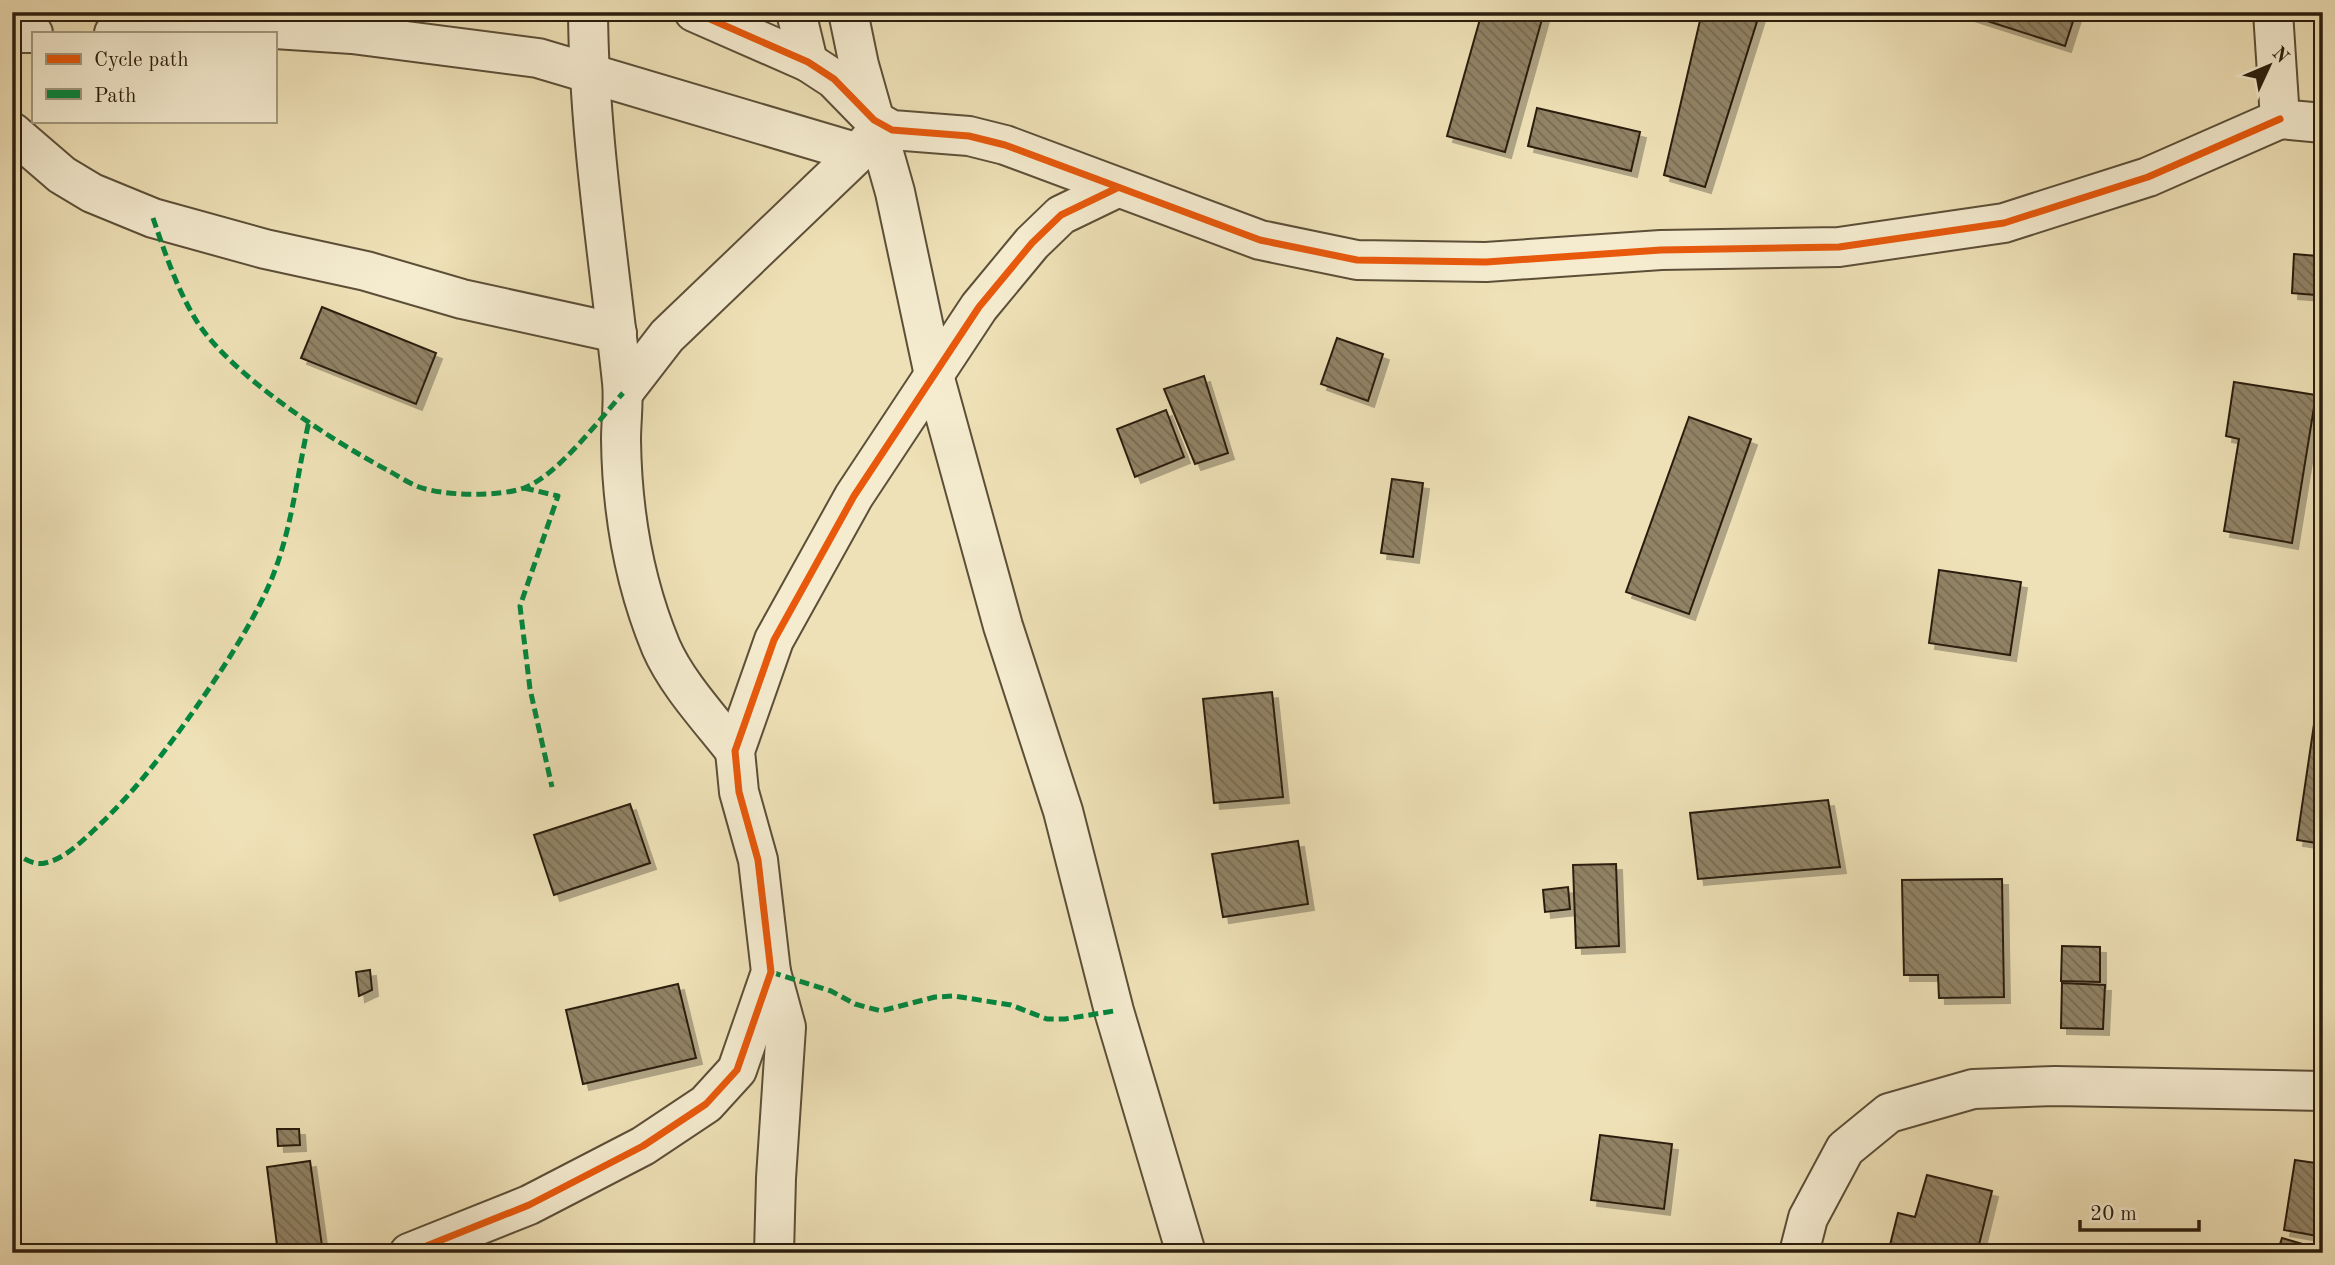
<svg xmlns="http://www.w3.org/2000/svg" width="2335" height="1265" font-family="'Old Standard TT',serif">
<defs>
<pattern id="building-back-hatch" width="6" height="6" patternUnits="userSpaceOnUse" patternTransform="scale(1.75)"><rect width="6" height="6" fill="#918366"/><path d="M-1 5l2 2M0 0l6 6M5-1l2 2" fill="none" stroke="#776b52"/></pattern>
<filter id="shadow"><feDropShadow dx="6" dy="6" stdDeviation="0" flood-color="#0004"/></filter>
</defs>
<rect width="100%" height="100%" fill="#efe1b7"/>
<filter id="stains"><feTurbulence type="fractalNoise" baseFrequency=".00286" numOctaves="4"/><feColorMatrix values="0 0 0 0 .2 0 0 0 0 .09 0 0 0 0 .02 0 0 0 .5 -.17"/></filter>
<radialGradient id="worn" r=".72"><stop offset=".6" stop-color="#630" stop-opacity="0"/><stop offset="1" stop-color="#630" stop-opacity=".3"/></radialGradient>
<g fill="url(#building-back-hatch)" stroke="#2b1e0e" stroke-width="2" filter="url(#shadow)">
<path d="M1482 12H1544L1505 152 1447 136Z"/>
<path d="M1702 12H1760L1705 187 1664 175Z"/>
<path d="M1959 12H2076L2065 46Z"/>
<path d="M1537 108 1640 132 1631 171 1528 146Z"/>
<path d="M2294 254 2317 256 2315 295 2292 293Z"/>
<path d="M322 307 436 353 416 404 301 358Z"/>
<path d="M1337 338 1383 354 1368 401 1321 384Z"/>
<path d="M1204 376 1228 453 1195 464 1164 389Z"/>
<path d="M2234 382 2316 395 2292 543 2224 531 2239 439 2226 436Z"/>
<path d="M1166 410 1184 457 1135 477 1117 429Z"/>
<path d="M1689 417 1751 439 1689 614 1626 592Z"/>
<path d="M1392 479 1423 483 1413 557 1381 553Z"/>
<path d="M1939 570 2021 582 2010 655 1929 643Z"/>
<path d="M2323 663V844L2297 840Z"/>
<path d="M1272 692 1283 797 1214 803 1203 699Z"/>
<path d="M1828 800 1840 867 1698 879 1690 813Z"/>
<path d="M630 804 650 863 554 895 534 835Z"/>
<path d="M1298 841 1308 904 1223 917 1212 854Z"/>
<path d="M1616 864 1619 946 1576 948 1573 865Z"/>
<path d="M2002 879 2004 997 1939 998 1938 975H1904L1902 880Z"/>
<path d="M1568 887 1570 909 1545 912 1543 890Z"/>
<path d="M2062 946 2100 947V982L2061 981Z"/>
<path d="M370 970 372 990 359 996 356 972Z"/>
<path d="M2062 983 2105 985 2103 1029 2061 1028Z"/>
<path d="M678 984 696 1058 583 1084 566 1010Z"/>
<path d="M277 1129H299L300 1145 278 1146Z"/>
<path d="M1600 1135 1672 1144 1664 1209 1591 1200Z"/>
<path d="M2295 1160 2323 1164V1237L2284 1230Z"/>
<path d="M310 1161 323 1253H278L267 1167Z"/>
<path d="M1927 1175 1992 1191 1977 1253H1888L1898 1213 1915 1217Z"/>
<path d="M2282 1238 2323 1250V1253H2277Z"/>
</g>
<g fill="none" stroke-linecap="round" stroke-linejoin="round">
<defs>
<g id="street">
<path d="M588 12C589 137 609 259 622 382 624 402 621 421 621 440 622 511 634 582 661 647 677 684 711 720 735 751"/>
<path d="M694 12 808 62 834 79 874 120 892 130 969 136 1005 145 1260 240 1357 260 1486 262 1661 250 1839 247 2004 223 2148 177 2280 119"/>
<path d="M796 12 808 62"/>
<path d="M848 12 859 65 895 192 934 375 1003 626 1063 811 1114 1011 1186 1253"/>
<path d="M2273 12 2280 119 2323 123"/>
<path d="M12 33H33"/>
<path d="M114 33 275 29 352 34 538 58 858 153"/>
<path d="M12 132 62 175 92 193 153 218 265 249 366 271 462 299 617 333"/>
<path d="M623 393 667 336 858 153 872 137"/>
<path d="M771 972 786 1027 776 1178 774 1253"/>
<path d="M409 1253 529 1205 643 1146 706 1104 737 1070 771 972 758 860 739 792 735 751 774 640 854 496 979 307 1032 243 1061 215 1117 188"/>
<path d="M1799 1253 1808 1218 1845 1149 1889 1113 1973 1089 2055 1086 2323 1091"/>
</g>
</defs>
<use href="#street" stroke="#5c4f38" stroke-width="42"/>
<use href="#street" stroke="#f5ecd0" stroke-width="38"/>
<g stroke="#00873e" stroke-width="5" stroke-dasharray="10 5" stroke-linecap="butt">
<path d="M153 218C165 253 177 289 196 320 229 374 331 440 387 470 397 475 408 483 419 487 444 496 499 497 524 488 557 476 599 420 623 393"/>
<path d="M524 488 558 496 520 606 530 689 552 787"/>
<path d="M12 850C20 857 34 866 45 863 64 859 80 843 93 831 133 794 164 753 195 709 220 673 245 635 264 596 291 541 296 480 309 421"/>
<path d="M771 972 831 991 855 1004 881 1011 935 997 954 996 1011 1005 1047 1019H1065L1114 1011"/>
</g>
<defs>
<g id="cycleway">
<path d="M694 12 808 62 834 79 874 120 892 130 969 136 1005 145 1260 240 1357 260 1486 262 1661 250 1839 247 2004 223 2148 177 2280 119"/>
<path d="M409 1253 529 1205 643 1146 706 1104 737 1070 771 972 758 860 739 792 735 751 774 640 854 496 979 307 1032 243 1061 215 1117 188"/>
</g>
</defs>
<use href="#cycleway" stroke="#f5ecd0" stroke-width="11"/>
<use href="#cycleway" stroke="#e8590c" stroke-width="7"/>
</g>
<rect width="2335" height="1265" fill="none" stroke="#efe1b7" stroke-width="42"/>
<rect x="14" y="14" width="2307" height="1237" fill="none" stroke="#2b1e0e" stroke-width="3.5"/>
<rect x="21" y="21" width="2293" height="1223" fill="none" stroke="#2b1e0e" stroke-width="2"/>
<rect x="32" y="32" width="245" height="91" fill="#f5ecd0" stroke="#a49a82" stroke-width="2"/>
<rect x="46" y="54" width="35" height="10" fill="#e8590c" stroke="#a49a82" stroke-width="2"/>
<text x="94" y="66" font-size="21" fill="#2b1e0e">Cycle path</text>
<rect x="46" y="89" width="35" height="10" fill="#00873e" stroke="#a49a82" stroke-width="2"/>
<text x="94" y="102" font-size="21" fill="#2b1e0e">Path</text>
<g transform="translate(2269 66) rotate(46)" stroke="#f5ecd0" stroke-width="5" paint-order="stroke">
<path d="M0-5L12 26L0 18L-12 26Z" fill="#2b1e0e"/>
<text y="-10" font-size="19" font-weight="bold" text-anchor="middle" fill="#2b1e0e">N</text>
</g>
<path d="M2080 1220v10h119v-10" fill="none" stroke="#2b1e0e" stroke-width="3.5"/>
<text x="2090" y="1220" font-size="21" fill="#2b1e0e" stroke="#f5ecd0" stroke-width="5" paint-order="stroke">20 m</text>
<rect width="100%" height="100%" filter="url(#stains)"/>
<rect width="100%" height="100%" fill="url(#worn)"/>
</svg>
